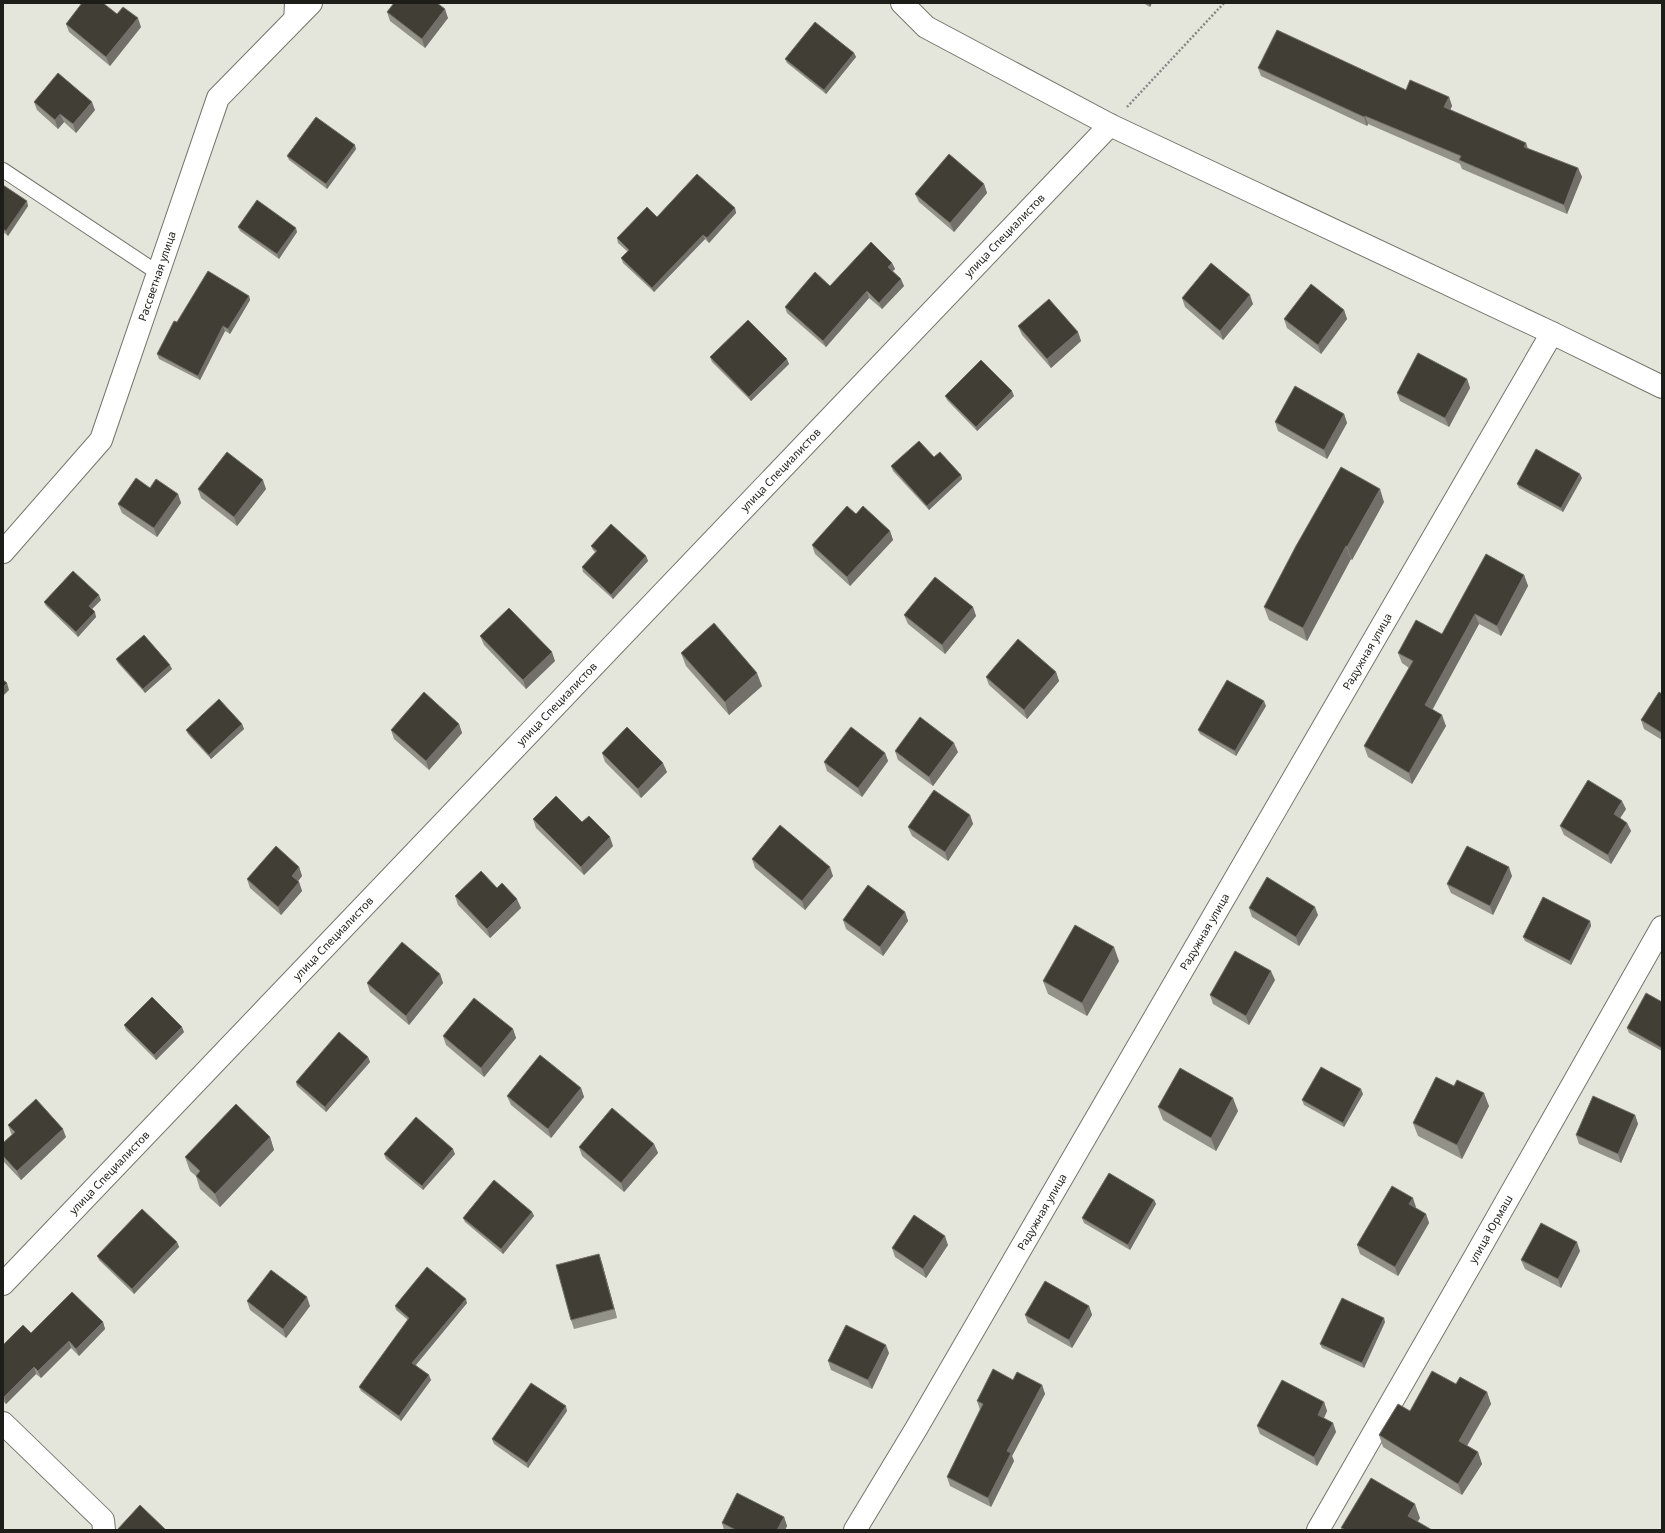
<svg xmlns="http://www.w3.org/2000/svg" width="1665" height="1533" font-family="'Noto Sans',sans-serif">
<rect width="100%" height="100%" fill="#e4e5db"/>
<g fill="none" stroke-linecap="round" stroke-linejoin="round">
<defs>
<g id="lane">
<path d="M291 23 292 3"/>
<path d="M3 170 158 273"/>
</g>
<g id="street">
<path d="M902 3 926 27 1110 125 1552 333 1662 387"/>
<path id="s1" d="M3 552 101 440 218 98 311 3"/>
<path id="s2" d="M3 1284 1110 125"/>
<path d="M3 1423 103 1520 104 1530"/>
<path id="s3" d="M855 1530 916 1429 1552 333"/>
<path id="s4" d="M1318 1530 1476 1255 1662 927"/>
</g>
</defs>
<use href="#lane" stroke="#75756c" stroke-width="16"/>
<use href="#street" stroke="#75756c" stroke-width="24"/>
<path stroke="#878881" stroke-width="2.5" stroke-dasharray="2 2" stroke-linecap="butt" d="M1127 107 1224 3"/>
<use href="#lane" stroke="#fff" stroke-width="14"/>
<use href="#street" stroke="#fff" stroke-width="22"/>
</g>
<g fill="#929288">
<path d="M1143 3H1152L1150 7Z"/>
<path d="M387 12 448 18 425 48 390 21Z"/>
<path d="M117 14 141 27 110 66 69 32 66 24Z"/>
<path d="M854 53 856 57 826 94 787 63 785 59Z"/>
<path d="M1258 68 1449 97 1452 106 1450 110 1526 143 1527 148 1578 168 1582 177 1567 214 1462 169 1460 164 1368 124 1367 126 1261 76Z"/>
<path d="M34 102 95 110 76 133 64 122 58 129 37 110Z"/>
<path d="M356 149 327 189 289 160 287 156Z"/>
<path d="M984 184 987 193 954 232 919 202 915 194Z"/>
<path d="M3 185 28 206 8 236 3 232Z"/>
<path d="M735 208 736 213 709 243 705 239 654 292 623 263 621 258 628 252 618 243 617 238 657 217Z"/>
<path d="M238 227 297 232 279 259 240 231Z"/>
<path d="M892 263 895 269 892 271 904 286 882 309 869 298 826 347 787 313 785 307 830 286Z"/>
<path d="M249 296 250 300 230 334 225 331 200 380 159 359 157 354Z"/>
<path d="M1182 298 1253 304 1223 340 1185 307Z"/>
<path d="M1344 310 1347 319 1321 354 1287 328 1284 319Z"/>
<path d="M1018 326 1078 332 1081 341 1051 368 1022 335Z"/>
<path d="M710 357 789 364 751 401 712 362Z"/>
<path d="M1467 379 1470 388 1449 427 1400 401 1397 393Z"/>
<path d="M945 396H1014L977 431 947 400Z"/>
<path d="M1344 414 1347 423 1327 459 1278 431 1275 422Z"/>
<path d="M934 457 961 475 962 479 929 510 893 471 891 466Z"/>
<path d="M1582 478 1563 512 1519 488 1517 484Z"/>
<path d="M150 488 178 494 181 503 157 537 122 513 118 504Z"/>
<path d="M198 489H266L237 526 201 498Z"/>
<path d="M1384 502 1352 560 1351 559 1307 641 1269 620 1264 607Z"/>
<path d="M856 514 890 531 893 540 850 586 815 554 812 545Z"/>
<path d="M591 546 646 556 648 561 613 599 583 572 582 567 595 552 593 550Z"/>
<path d="M1524 575 1528 586 1501 636 1479 624 1432 709 1446 726 1412 784 1368 757 1364 746 1409 668 1402 663 1398 653 1442 634Z"/>
<path d="M101 600 92 609 96 617 78 637 46 606 44 602Z"/>
<path d="M973 607 976 616 945 654 908 624 904 615Z"/>
<path d="M480 636 555 661 526 689 484 645Z"/>
<path d="M681 653 762 686 729 715 686 666Z"/>
<path d="M116 659 172 669 145 693 118 663Z"/>
<path d="M1056 672 1059 681 1027 719 989 685 986 677Z"/>
<path d="M1662 694V740L1644 729 1641 720Z"/>
<path d="M1266 706 1236 756 1200 734 1198 730Z"/>
<path d="M242 724 244 729 211 759 188 734 186 730Z"/>
<path d="M459 724 462 733 429 770 394 739 391 730Z"/>
<path d="M895 751 958 752 933 786 898 760Z"/>
<path d="M602 753 667 772 641 798 605 762Z"/>
<path d="M885 753 888 761 862 797 827 771 824 762Z"/>
<path d="M1626 809 1620 818 1627 823 1631 831 1611 864 1564 835 1560 826Z"/>
<path d="M970 815 973 824 948 861 912 836 908 827Z"/>
<path d="M533 819 582 822 613 846 584 875 536 828Z"/>
<path d="M752 859 833 876 805 910 755 868Z"/>
<path d="M299 867 302 876 298 881 299 882 302 891 281 915 250 888 247 879Z"/>
<path d="M1512 876 1493 915 1451 893 1447 884Z"/>
<path d="M497 888 521 908 490 938 458 905 455 896Z"/>
<path d="M1249 908 1318 915 1299 946 1252 917Z"/>
<path d="M905 912 908 921 883 956 846 929 843 920Z"/>
<path d="M1590 921 1591 926 1571 965 1525 941 1523 937Z"/>
<path d="M1119 961 1087 1016 1048 994 1043 981Z"/>
<path d="M440 974 443 983 409 1025 370 992 367 983Z"/>
<path d="M1275 980 1249 1025 1213 1004 1210 995Z"/>
<path d="M1662 1002V1051L1629 1033 1627 1028Z"/>
<path d="M124 1025 184 1032 156 1060 126 1030Z"/>
<path d="M513 1029 516 1038 484 1077 446 1045 443 1036Z"/>
<path d="M368 1057 370 1062 326 1112 297 1086 296 1082Z"/>
<path d="M1454 1086 1489 1106 1462 1159 1418 1136 1413 1123Z"/>
<path d="M581 1088 584 1097 551 1138 511 1105 507 1096Z"/>
<path d="M1363 1094 1344 1127 1304 1105 1302 1100Z"/>
<path d="M1158 1107 1238 1111 1216 1151 1163 1120Z"/>
<path d="M1635 1115 1638 1124 1621 1163 1579 1144 1576 1135Z"/>
<path d="M8 1125 66 1137 21 1180 3 1161V1143L12 1135 11 1133Z"/>
<path d="M270 1137 274 1150 220 1207 200 1189 196 1176 190 1171 185 1157Z"/>
<path d="M654 1144 658 1153 624 1192 582 1156 579 1147Z"/>
<path d="M384 1154H455L423 1190 386 1159Z"/>
<path d="M1154 1200 1156 1204 1130 1250 1084 1223 1082 1218Z"/>
<path d="M1416 1207 1415 1208 1426 1214 1429 1223 1398 1276 1360 1254 1357 1245Z"/>
<path d="M532 1212 534 1216 503 1254 465 1222 463 1218Z"/>
<path d="M177 1242 179 1247 134 1294 99 1260 97 1256Z"/>
<path d="M948 1245 926 1278 895 1257 892 1248Z"/>
<path d="M1580 1251 1561 1288 1525 1269 1521 1260Z"/>
<path d="M599 1254 602 1263 617 1318 574 1329 571 1320Z"/>
<path d="M247 1301 310 1306 286 1338 250 1310Z"/>
<path d="M467 1303 416 1365 431 1380 401 1421 361 1391 359 1387 408 1320 396 1310 395 1306Z"/>
<path d="M1089 1306 1092 1315 1072 1348 1028 1323 1025 1315Z"/>
<path d="M103 1322 105 1329 79 1356 71 1348 41 1378 36 1374 6 1404 3 1401V1345L31 1333Z"/>
<path d="M1385 1322 1364 1368 1322 1348 1320 1344Z"/>
<path d="M889 1353 872 1389 831 1370 828 1361Z"/>
<path d="M1013 1380 1042 1385 1045 1394 1012 1456 1014 1461 991 1507 950 1486 947 1477 980 1410 977 1401Z"/>
<path d="M1456 1384 1487 1392 1491 1404 1467 1446 1478 1452 1482 1464 1462 1495 1383 1447 1379 1435 1410 1411Z"/>
<path d="M1324 1402 1327 1411 1324 1418 1333 1423 1336 1432 1317 1466 1260 1434 1257 1426Z"/>
<path d="M567 1411 528 1468 494 1444 492 1439Z"/>
<path d="M784 1517 787 1526 785 1530H724L722 1523Z"/>
</g>
<g fill="#727068">
<path d="M1149 3H1152L1150 7Z"/>
<path d="M445 9 448 18 425 48 422 39Z"/>
<path d="M138 18 141 27 110 66 106 57Z"/>
<path d="M854 53 856 57 826 94 824 90Z"/>
<path d="M1449 97 1452 106 1447 116 1444 107Z"/>
<path d="M92 102 95 110 76 133 73 124Z"/>
<path d="M60 114 64 122 58 129 55 120Z"/>
<path d="M1365 116 1368 124 1367 126 1364 117Z"/>
<path d="M1526 143 1529 152 1524 147Z"/>
<path d="M355 145 356 149 327 189 326 184Z"/>
<path d="M1578 168 1582 177 1567 214 1564 205Z"/>
<path d="M984 184 987 193 954 232 950 223Z"/>
<path d="M27 201 28 206 8 236 6 231Z"/>
<path d="M735 208 736 213 709 243 707 238Z"/>
<path d="M296 228 297 232 279 259 277 254Z"/>
<path d="M703 235 705 239 654 292 652 288Z"/>
<path d="M892 263 895 269 890 274 888 267Z"/>
<path d="M901 279 904 286 882 309 879 303Z"/>
<path d="M867 291 869 298 826 347 823 341Z"/>
<path d="M1250 295 1253 304 1223 340 1220 331Z"/>
<path d="M249 296 250 300 230 334 228 329Z"/>
<path d="M1344 310 1347 319 1321 354 1318 345Z"/>
<path d="M223 326 225 331 200 380 198 376Z"/>
<path d="M1078 332 1081 341 1051 368 1047 359Z"/>
<path d="M787 359 789 364 751 401 749 397Z"/>
<path d="M1467 379 1470 388 1449 427 1445 418Z"/>
<path d="M1012 391 1014 396 977 431 976 427Z"/>
<path d="M1344 414 1347 423 1327 459 1324 450Z"/>
<path d="M1580 474 1582 478 1563 512 1561 508Z"/>
<path d="M961 475 962 479 929 510 927 506Z"/>
<path d="M263 480 266 489 237 526 234 517Z"/>
<path d="M1380 489 1384 502 1352 560 1347 547Z"/>
<path d="M178 494 181 503 157 537 154 528Z"/>
<path d="M890 531 893 540 850 586 847 577Z"/>
<path d="M1346 546 1351 559 1307 641 1303 628Z"/>
<path d="M646 556 648 561 613 599 611 595Z"/>
<path d="M1524 575 1528 586 1501 636 1497 626Z"/>
<path d="M99 595 101 600 90 611 89 606Z"/>
<path d="M973 607 976 616 945 654 942 645Z"/>
<path d="M95 612 96 617 78 637 76 632Z"/>
<path d="M1475 614 1479 624 1429 716 1425 705Z"/>
<path d="M552 652 555 661 526 689 523 680Z"/>
<path d="M170 665 172 669 145 693 143 689Z"/>
<path d="M1056 672 1059 681 1027 719 1024 710Z"/>
<path d="M757 673 762 686 729 715 725 702Z"/>
<path d="M7 683 9 690 3 696V687Z"/>
<path d="M1264 701 1266 706 1236 756 1235 751Z"/>
<path d="M1442 715 1446 726 1412 784 1409 773Z"/>
<path d="M242 724 244 729 211 759 209 755Z"/>
<path d="M459 724 462 733 429 770 426 761Z"/>
<path d="M954 743 958 752 933 786 929 777Z"/>
<path d="M885 753 888 761 862 797 858 788Z"/>
<path d="M663 763 667 772 641 798 638 789Z"/>
<path d="M1622 801 1626 809 1617 823 1614 814Z"/>
<path d="M970 815 973 824 948 861 945 852Z"/>
<path d="M1627 823 1631 831 1611 864 1608 855Z"/>
<path d="M610 837 613 846 584 875 581 867Z"/>
<path d="M299 867 302 876 295 885 292 876Z"/>
<path d="M830 867 833 876 805 910 802 901Z"/>
<path d="M1509 867 1512 876 1493 915 1490 906Z"/>
<path d="M299 882 302 891 281 915 278 907Z"/>
<path d="M517 899 521 908 490 938 487 929Z"/>
<path d="M1315 907 1318 915 1299 946 1296 937Z"/>
<path d="M905 912 908 921 883 956 880 947Z"/>
<path d="M1590 921 1591 926 1571 965 1570 961Z"/>
<path d="M1114 947 1119 961 1087 1016 1082 1003Z"/>
<path d="M1271 971 1275 980 1249 1025 1246 1016Z"/>
<path d="M440 974 443 983 409 1025 406 1016Z"/>
<path d="M182 1027 184 1032 156 1060 154 1055Z"/>
<path d="M513 1029 516 1038 484 1077 481 1068Z"/>
<path d="M368 1057 370 1062 326 1112 325 1107Z"/>
<path d="M581 1088 584 1097 551 1138 548 1129Z"/>
<path d="M1361 1089 1363 1094 1344 1127 1343 1123Z"/>
<path d="M1484 1093 1489 1106 1462 1159 1457 1145Z"/>
<path d="M1233 1098 1238 1111 1216 1151 1211 1138Z"/>
<path d="M1635 1115 1638 1124 1621 1163 1618 1154Z"/>
<path d="M63 1129 66 1137 21 1180 17 1171Z"/>
<path d="M270 1137 274 1150 220 1207 215 1194Z"/>
<path d="M654 1144 658 1153 624 1192 621 1183Z"/>
<path d="M453 1149 455 1154 423 1190 422 1186Z"/>
<path d="M1413 1198 1416 1207 1412 1213 1409 1204Z"/>
<path d="M1154 1200 1156 1204 1130 1250 1128 1245Z"/>
<path d="M532 1212 534 1216 503 1254 501 1249Z"/>
<path d="M1426 1214 1429 1223 1398 1276 1395 1267Z"/>
<path d="M945 1236 948 1245 926 1278 923 1269Z"/>
<path d="M177 1242 179 1247 134 1294 132 1289Z"/>
<path d="M1577 1242 1580 1251 1561 1288 1558 1279Z"/>
<path d="M599 1254 602 1263 617 1318 614 1309Z"/>
<path d="M307 1297 310 1306 286 1338 283 1329Z"/>
<path d="M466 1299 467 1303 414 1367 412 1363Z"/>
<path d="M1089 1306 1092 1315 1072 1348 1069 1340Z"/>
<path d="M1384 1318 1385 1322 1364 1368 1362 1363Z"/>
<path d="M103 1322 105 1329 79 1356 76 1349Z"/>
<path d="M69 1341 71 1348 41 1378 38 1371Z"/>
<path d="M886 1345 889 1353 872 1389 868 1380Z"/>
<path d="M34 1367 36 1374 6 1404 4 1397Z"/>
<path d="M429 1375 431 1380 401 1421 399 1416Z"/>
<path d="M1042 1385 1045 1394 1012 1456 1014 1461 991 1507 988 1498 1007 1451Z"/>
<path d="M1487 1392 1491 1404 1463 1452 1459 1441Z"/>
<path d="M1324 1402 1327 1411 1321 1424 1318 1415Z"/>
<path d="M566 1406 567 1411 528 1468 527 1463Z"/>
<path d="M1333 1423 1336 1432 1317 1466 1314 1457Z"/>
<path d="M1478 1452 1482 1464 1462 1495 1458 1484Z"/>
<path d="M1415 1504 1420 1518 1413 1529 1408 1516Z"/>
<path d="M784 1517 787 1526 785 1530H777Z"/>
</g>
<g fill="#413e36" stroke="#727068">
<path d="M82 3H103L117 14 123 7 138 18 106 57 66 24Z"/>
<path d="M394 3H437L445 9 422 39 387 12Z"/>
<path d="M815 22 854 53 824 90 785 59Z"/>
<path d="M1277 30 1406 90 1410 80 1449 97 1444 107 1526 143 1524 147 1578 168 1564 205 1459 160 1461 156 1365 116 1364 117 1258 68Z"/>
<path d="M58 73 92 102 73 124 60 114 55 120 34 102Z"/>
<path d="M316 117 355 145 326 184 287 156Z"/>
<path d="M949 154 984 184 950 223 915 194Z"/>
<path d="M697 174 735 208 707 238 703 235 652 288 621 258 629 250 617 238 647 207 657 217Z"/>
<path d="M3 185 27 201 6 231 3 229Z"/>
<path d="M257 200 296 228 277 254 238 227Z"/>
<path d="M871 242 892 263 888 267 901 279 879 303 867 291 823 341 785 307 815 272 830 286Z"/>
<path d="M1211 263 1250 295 1220 331 1182 298Z"/>
<path d="M208 271 249 296 228 329 223 326 198 376 157 354 174 321 177 322Z"/>
<path d="M1311 284 1344 310 1318 345 1284 319Z"/>
<path d="M1049 299 1078 332 1047 359 1018 326Z"/>
<path d="M748 320 787 359 749 397 710 357Z"/>
<path d="M1418 353 1467 379 1445 418 1397 393Z"/>
<path d="M981 360 1012 391 976 427 945 396Z"/>
<path d="M1295 386 1344 414 1324 450 1275 422Z"/>
<path d="M919 441 934 457 940 452 961 475 927 506 891 466Z"/>
<path d="M1536 449 1580 474 1561 508 1517 484Z"/>
<path d="M227 452 263 480 234 517 198 489Z"/>
<path d="M1341 467 1380 489 1347 547 1346 546 1303 628 1264 607 1296 546Z"/>
<path d="M136 478 150 488 156 479 178 494 154 528 118 504Z"/>
<path d="M847 506 856 514 863 506 890 531 847 577 812 545Z"/>
<path d="M611 524 646 556 611 595 582 567 597 551 591 546Z"/>
<path d="M1486 554 1524 575 1497 626 1475 614 1425 705 1442 715 1409 773 1364 746 1413 661 1398 653 1416 620 1442 634Z"/>
<path d="M73 571 99 595 89 606 95 612 76 632 44 602Z"/>
<path d="M935 577 973 607 942 645 904 615Z"/>
<path d="M509 608 552 652 523 680 480 636Z"/>
<path d="M714 623 757 673 725 702 681 653Z"/>
<path d="M144 635 170 665 143 689 116 659Z"/>
<path d="M1018 639 1056 672 1024 710 986 677Z"/>
<path d="M3 680 7 683 3 687Z"/>
<path d="M1227 680 1264 701 1235 751 1198 730Z"/>
<path d="M424 692 459 724 426 761 391 730Z"/>
<path d="M1659 692 1662 694V733L1641 720Z"/>
<path d="M219 699 242 724 209 755 186 730Z"/>
<path d="M920 717 954 743 929 777 895 751Z"/>
<path d="M627 727 663 763 638 789 602 753Z"/>
<path d="M851 727 885 753 858 788 824 762Z"/>
<path d="M1588 780 1622 801 1614 814 1627 823 1608 855 1560 826Z"/>
<path d="M934 790 970 815 945 852 908 827Z"/>
<path d="M556 796 582 822 589 816 610 837 581 867 533 819Z"/>
<path d="M780 825 830 867 802 901 752 859Z"/>
<path d="M276 846 299 867 292 876 299 882 278 907 247 879Z"/>
<path d="M1467 846 1509 867 1490 906 1447 884Z"/>
<path d="M481 871 497 888 502 883 517 899 487 929 455 896Z"/>
<path d="M1267 877 1315 907 1296 937 1249 908Z"/>
<path d="M868 885 905 912 880 947 843 920Z"/>
<path d="M1543 897 1590 921 1570 961 1523 937Z"/>
<path d="M1075 925 1114 947 1082 1003 1043 981Z"/>
<path d="M402 942 440 974 406 1016 367 983Z"/>
<path d="M1235 951 1271 971 1246 1016 1210 995Z"/>
<path d="M1646 993 1662 1002V1048L1627 1028Z"/>
<path d="M152 997 182 1027 154 1055 124 1025Z"/>
<path d="M474 998 513 1029 481 1068 443 1036Z"/>
<path d="M339 1032 368 1057 325 1107 296 1082Z"/>
<path d="M540 1055 581 1088 548 1129 507 1096Z"/>
<path d="M1321 1067 1361 1089 1343 1123 1302 1100Z"/>
<path d="M1180 1068 1233 1098 1211 1138 1158 1107Z"/>
<path d="M1436 1077 1454 1086 1457 1080 1484 1093 1457 1145 1413 1123Z"/>
<path d="M1593 1096 1635 1115 1618 1154 1576 1135Z"/>
<path d="M36 1099 63 1129 17 1171 3 1156V1143L15 1132 8 1125Z"/>
<path d="M236 1104 270 1137 215 1194 196 1176 200 1171 185 1157Z"/>
<path d="M612 1108 654 1144 621 1183 579 1147Z"/>
<path d="M416 1117 453 1149 422 1186 384 1154Z"/>
<path d="M1109 1173 1154 1200 1128 1245 1082 1218Z"/>
<path d="M494 1180 532 1212 501 1249 463 1218Z"/>
<path d="M1392 1186 1413 1198 1409 1204 1426 1214 1395 1267 1357 1245Z"/>
<path d="M142 1209 177 1242 132 1289 97 1256Z"/>
<path d="M914 1215 945 1236 923 1269 892 1248Z"/>
<path d="M1541 1223 1577 1242 1558 1279 1521 1260Z"/>
<path d="M599 1254 614 1309 571 1320 556 1265Z"/>
<path d="M427 1267 466 1299 412 1363 429 1375 399 1416 359 1387 409 1318 395 1306Z"/>
<path d="M271 1270 307 1297 283 1329 247 1301Z"/>
<path d="M1045 1281 1089 1306 1069 1340 1025 1315Z"/>
<path d="M72 1292 103 1322 76 1349 69 1341 38 1371 34 1367 4 1397 3 1396V1345L23 1325 31 1333Z"/>
<path d="M1342 1298 1384 1318 1362 1363 1320 1344Z"/>
<path d="M846 1325 886 1345 868 1380 828 1361Z"/>
<path d="M993 1369 1013 1380 1017 1372 1042 1385 1007 1451 1011 1453 988 1498 947 1477 983 1404 977 1401Z"/>
<path d="M1432 1371 1456 1384 1460 1377 1487 1392 1459 1441 1478 1452 1458 1484 1379 1435 1398 1404 1410 1411Z"/>
<path d="M1282 1380 1324 1402 1318 1415 1333 1423 1314 1457 1257 1426Z"/>
<path d="M531 1383 566 1406 527 1463 492 1439Z"/>
<path d="M1371 1478 1415 1504 1408 1516 1432 1530H1346L1341 1528Z"/>
<path d="M737 1493 784 1517 777 1530H736L722 1523Z"/>
<path d="M140 1505 166 1530H117Z"/>
</g>
<g text-anchor="middle" stroke-width="4" stroke-linejoin="round" paint-order="stroke">
<g font-size="11" fill="#1d1e1a" stroke="#fff">
<text dy="4" stroke="none"><textPath href="#s2" startOffset="1450">улица Специалистов</textPath></text>
<text dy="4" stroke="none"><textPath href="#s1" startOffset="322">Рассветная улица</textPath></text>
<text dy="4" stroke="none"><textPath href="#s2" startOffset="1126">улица Специалистов</textPath></text>
<text dy="4" stroke="none"><textPath href="#s3" startOffset="1017">Радужная улица</textPath></text>
<text dy="4" stroke="none"><textPath href="#s2" startOffset="802">улица Специалистов</textPath></text>
<text dy="4" stroke="none"><textPath href="#s3" startOffset="693">Радужная улица</textPath></text>
<text dy="4" stroke="none"><textPath href="#s2" startOffset="478">улица Специалистов</textPath></text>
<text dy="4" stroke="none"><textPath href="#s2" startOffset="154">улица Специалистов</textPath></text>
<text dy="4" stroke="none"><textPath href="#s3" startOffset="369">Радужная улица</textPath></text>
<text dy="4" stroke="none"><textPath href="#s4" startOffset="347">улица Юрмаш</textPath></text>
</g>
</g>
<rect width="1665" height="1533" fill="none" stroke="#1d1e1a" stroke-width="8"/>
</svg>
